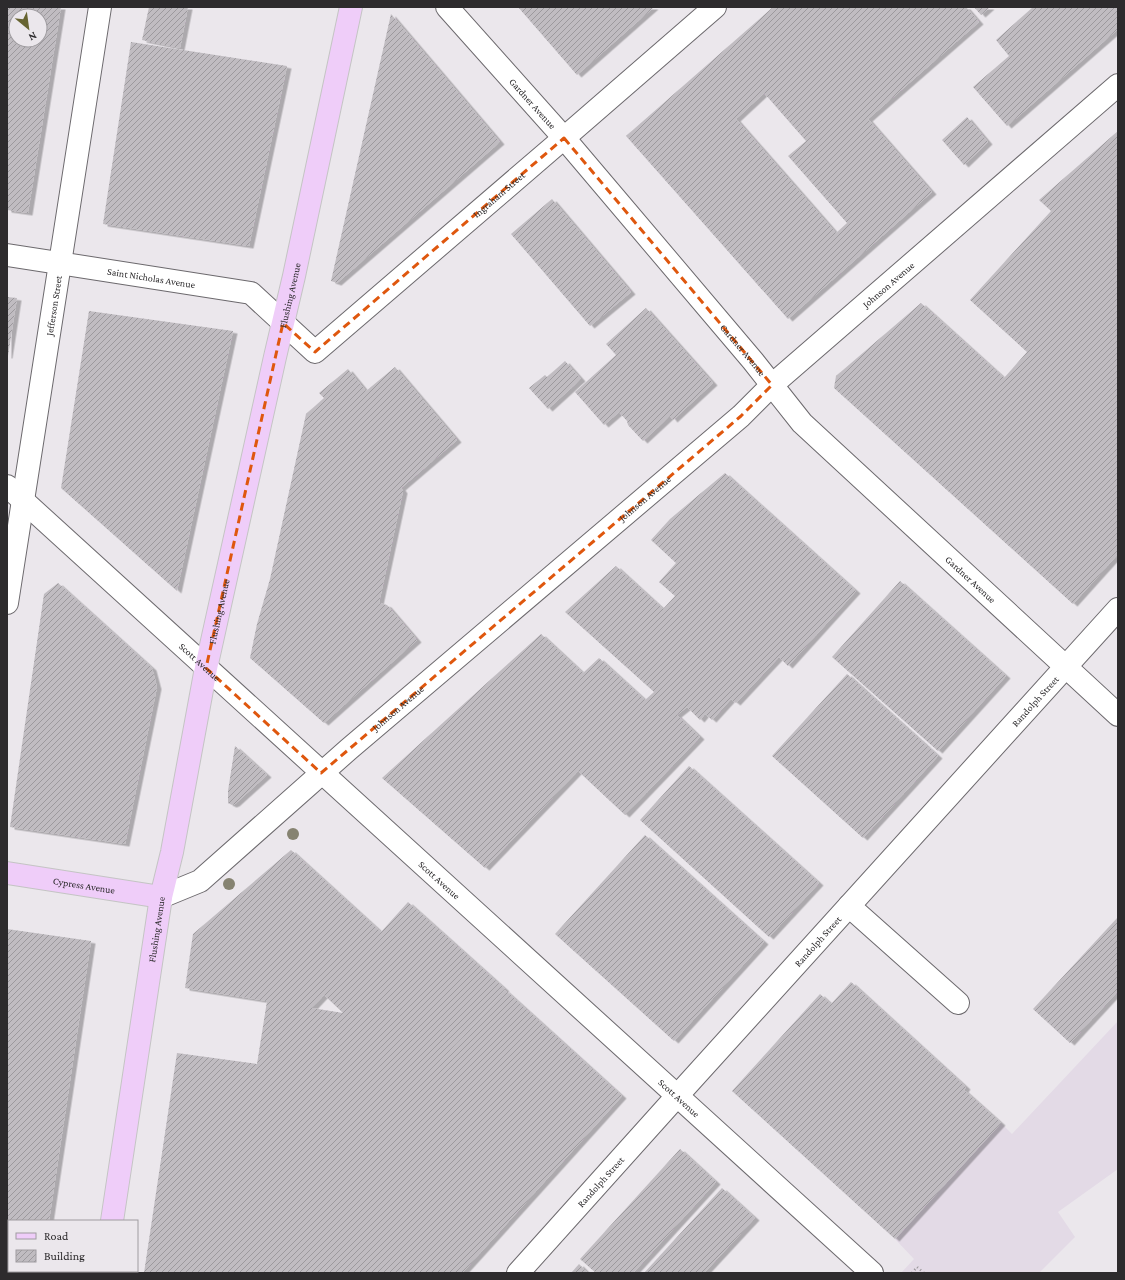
<svg xmlns="http://www.w3.org/2000/svg" width="1125" height="1280" font-family="'Crimson Pro',serif">
<defs>
<pattern id="building-hatch" width="6" height="6" patternUnits="userSpaceOnUse"><rect width="6" height="6" fill="#c0bcc1"/><path d="M-1 1l2-2M0 6l6-6M5 7l2-2" fill="none" stroke="#9c999d"/></pattern>
<filter id="shadow"><feDropShadow dx="4.5" dy="2.5" stdDeviation="0" flood-color="#0004"/></filter>
</defs>
<rect width="100%" height="100%" fill="#ebe7ec"/>
<path fill="#e3dae6" d="M1118 1021V1169L1058 1212 1075 1237 1039 1273H901L914 1259 895 1239 1001 1123 1012 1134Z"/>
<g fill="url(#building-hatch)" fill-rule="evenodd" filter="url(#shadow)">
<path d="M7 7H61L28 213 7 210ZM16 16H40V40H16Z"/>
<path d="M149 7H188L180 48 142 40Z"/>
<path d="M518 7H654L577 75Z"/>
<path d="M773 7H966L979 22 868 119 932 192 788 319 626 136ZM764 93 806 141 788 156 847 223 836 233 736 119Z"/>
<path d="M974 7H990L981 15Z"/>
<path d="M1033 7H1118V29L1007 126 973 87 1009 56 996 40Z"/>
<path d="M391 14 500 142 337 283 331 281Z"/>
<path d="M131 42 287 66 249 246 103 224Z"/>
<path d="M967 117 988 142 964 165 942 140Z"/>
<path d="M1118 131V554L1073 604 834 388 836 376 921 303 1004 378 1027 352 970 300 1051 211 1039 200Z"/>
<path d="M552 199 631 292 590 326 511 234Z"/>
<path d="M7 297 17 298 8 356H7Z"/>
<path d="M646 308 713 383 673 420 670 416 643 441 628 425 627 421 619 412 604 425 575 392 616 355 606 344Z"/>
<path d="M89 311 233 331 177 591 61 488Z"/>
<path d="M565 361 581 379 548 409 529 388 545 375 547 377Z"/>
<path d="M395 367 457 440 401 488 403 491 379 603 387 605 417 640 324 723 250 658 257 624 270 579 306 414 324 398 319 393 348 369 366 391Z"/>
<path d="M725 473 856 591 788 666 779 657 736 703 731 699 712 720 705 714 700 720 687 707 677 715 700 737 625 815 578 771 485 868 382 778 541 634 583 673 599 658 645 700 654 692 565 612 616 566 663 609 675 596 659 582 676 563 651 540 670 519Z"/>
<path d="M900 581 1006 676 938 751 832 657Z"/>
<path d="M58 583 152 668 157 687 125 844 10 827 44 594Z"/>
<path d="M847 674 938 756 863 838 772 756Z"/>
<path d="M235 746 267 775 235 804 232 805 228 803V791Z"/>
<path d="M689 766 819 883 769 937 640 820Z"/>
<path d="M645 835 764 942 674 1041 555 934Z"/>
<path d="M291 850 381 932 408 902 505 989 421 1083 505 990 622 1096 462 1273H144L177 1053 257 1064 267 1001 185 988 193 934ZM324 995 343 1013 312 1008Z"/>
<path d="M1118 917V991L1070 1043 1033 1009Z"/>
<path d="M7 929 91 941 49 1221H9V1271H42V1273H7Z"/>
<path d="M851 982 966 1087 964 1090 1001 1123 895 1239 732 1091 820 994 831 1004Z"/>
<path d="M680 1149 716 1182 633 1273H596L580 1259Z"/>
<path d="M722 1188 755 1218 704 1273H644Z"/>
<path d="M579 1264 588 1273H571Z"/>
</g>
<g fill="none" stroke-linecap="round" stroke-linejoin="round">
<defs>
<g id="minor">
<path id="s1" d="M447 7 564 138 753 361 802 423 1118 715"/>
<path id="s2" d="M7 255 251 293 315 352 564 138 715 7"/>
<path id="s3" d="M7 486 872 1273"/>
<path id="s4" d="M7 603 100 7"/>
<path id="s5" d="M161 897 200 881 349 749 741 416 772 385 1118 85"/>
<path d="M849 906 958 1003"/>
<path id="s6" d="M518 1273 677 1096 1118 609"/>
</g>
<g id="major">
<path id="s7" d="M7 873 161 897"/>
<path id="s8" d="M112 1221 161 897 172 852 206 668 275 357 294 276 351 7"/>
<path d="M104 1273V1271"/>
</g>
</defs>
<use href="#minor" stroke="#6c696d" stroke-width="24"/>
<use href="#major" stroke="#c4c4c4" stroke-width="24"/>
<path stroke="#979497" stroke-width="2.5" stroke-dasharray="1 3" stroke-linecap="butt" d="M912 1273 917 1267 924 1273"/>
<use href="#minor" stroke="#fff" stroke-width="22"/>
<use href="#major" stroke="#efcdf9" stroke-width="22"/>
</g>
<g fill="#868371">
<circle cx="293" cy="834" r="6"/>
<circle cx="229" cy="884" r="6"/>
</g>
<path fill="none" stroke="#df570e" stroke-width="3" stroke-dasharray="8 5" stroke-linejoin="round" d="M564 138 772 385 741 416 321 773 206 668 283 323 315 352Z"/>
<g text-anchor="middle" stroke-width="3" stroke-linejoin="round" paint-order="stroke">
<g font-size="10" fill="#2d2b2d" stroke="#ebe7ec">
<text dy="4" stroke="none"><textPath href="#s1" startOffset="129">Gardner Avenue</textPath></text>
<text dy="4" stroke="none"><textPath href="#s2" startOffset="576">Ingraham Street</textPath></text>
<text dy="4" stroke="none"><textPath href="#s2" startOffset="146">Saint Nicholas Avenue</textPath></text>
<text dy="4" stroke="none"><textPath href="#s5" startOffset="953">Johnson Avenue</textPath></text>
<text dy="4" stroke="none"><textPath href="#s8" startOffset="943">Flushing Avenue</textPath></text>
<text dy="4" stroke="none"><textPath href="#s4" startOffset="301">Jefferson Street</textPath></text>
<text dy="4" stroke="none"><textPath href="#s1" startOffset="453">Gardner Avenue</textPath></text>
<text dy="4" stroke="none"><textPath href="#s5" startOffset="629">Johnson Avenue</textPath></text>
<text dy="4" stroke="none"><textPath href="#s1" startOffset="777">Gardner Avenue</textPath></text>
<text dy="4" stroke="none"><textPath href="#s8" startOffset="619">Flushing Avenue</textPath></text>
<text dy="4" stroke="none"><textPath href="#s3" startOffset="261">Scott Avenue</textPath></text>
<text dy="4" stroke="none"><textPath href="#s6" startOffset="771">Randolph Street</textPath></text>
<text dy="4" stroke="none"><textPath href="#s5" startOffset="305">Johnson Avenue</textPath></text>
<text dy="4" stroke="none"><textPath href="#s3" startOffset="585">Scott Avenue</textPath></text>
<text dy="4" stroke="none"><textPath href="#s7" startOffset="78">Cypress Avenue</textPath></text>
<text dy="4" stroke="none"><textPath href="#s8" startOffset="295">Flushing Avenue</textPath></text>
<text dy="4" stroke="none"><textPath href="#s6" startOffset="447">Randolph Street</textPath></text>
<text dy="4" stroke="none"><textPath href="#s3" startOffset="909">Scott Avenue</textPath></text>
<text dy="4" stroke="none"><textPath href="#s6" startOffset="123">Randolph Street</textPath></text>
</g>
</g>
<rect width="1125" height="1280" fill="none" stroke="#2d2b2d" stroke-width="16"/>
<rect x="8" y="1220" width="130" height="52" fill="#ebe7ec" stroke="#9f9ca0"/>
<rect x="16" y="1233" width="20" height="6" fill="#efcdf9" stroke="#9f9ca0"/>
<text x="44" y="1240" font-size="12" fill="#2d2b2d">Road</text>
<rect x="16" y="1250" width="20" height="12" fill="url(#building-hatch)" stroke="#9f9ca0"/>
<text x="44" y="1260" font-size="12" fill="#2d2b2d">Building</text>
<g transform="translate(28 28) rotate(151)"><circle r="19" fill="#ebe7ec" stroke="#9f9ca0"/>
<path d="M0-3L7 15L0 10L-7 15Z" fill="#676431"/>
<text y="-6" font-size="11" font-weight="bold" text-anchor="middle" fill="#2d2b2d">N</text>
</g>
</svg>
